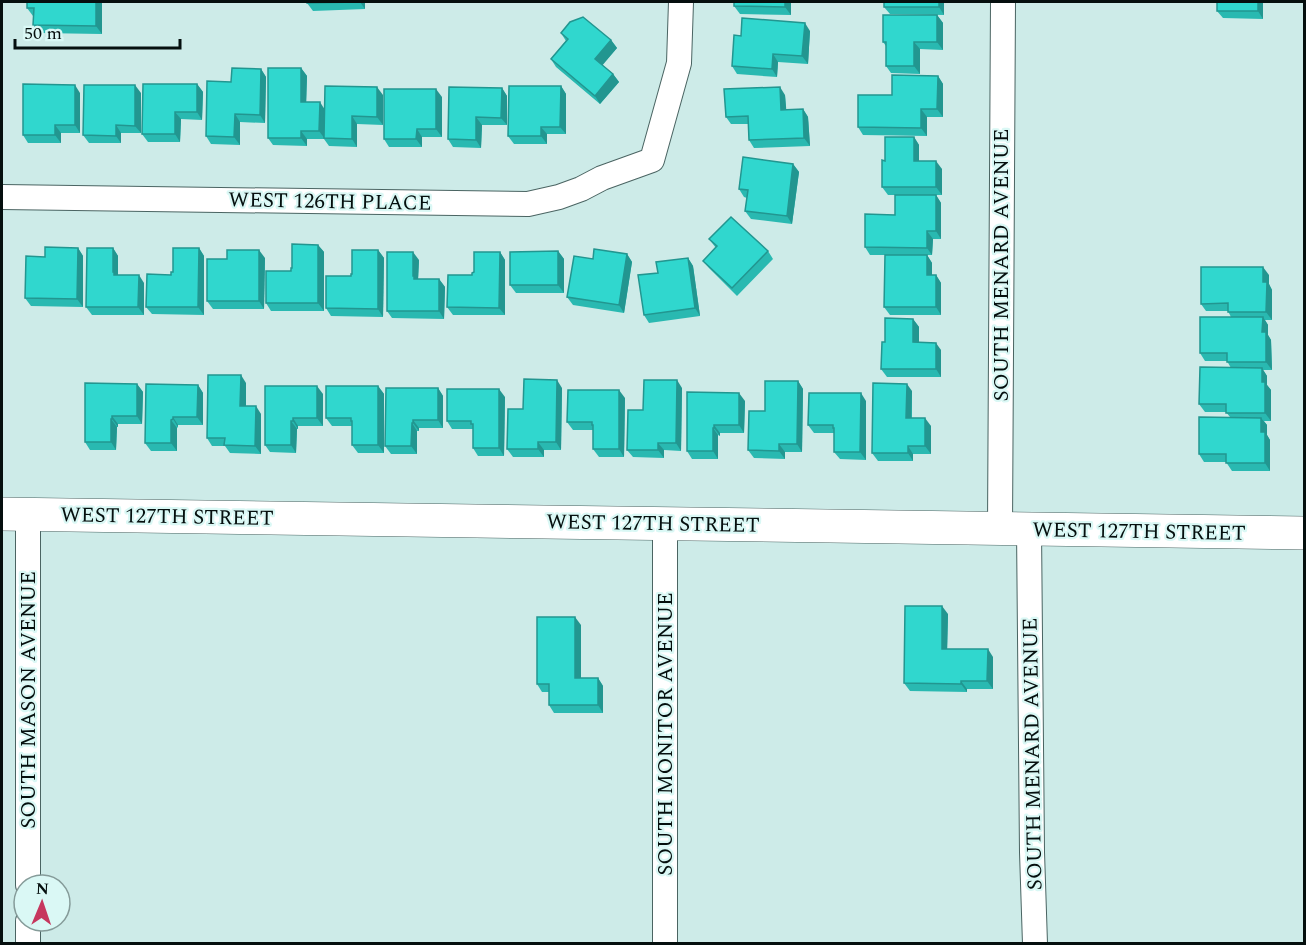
<svg xmlns="http://www.w3.org/2000/svg" width="1306" height="945" font-family="Spectral,serif">
<rect width="100%" height="100%" fill="#cdebe8"/>
<g fill="none" stroke-linecap="round" stroke-linejoin="round">
<defs>
<g id="minor">
<path d="M2 197 528 204 559 197 581 189 602 178 652 160 679 63 681 2"/>
<path d="M1000 529 1003 2"/>
<path d="M1029 529 1032 852 1035 944"/>
<path d="M28 885V514"/>
<path d="M28 944V921"/>
<path d="M665 944V524"/>
</g>
<path id="secondary" d="M2 514 1304 533"/>
</defs>
<use href="#minor" stroke="#4a6462" stroke-width="26"/>
<use href="#secondary" stroke="#4a6462" stroke-width="34"/>
<use href="#minor" stroke="#fff" stroke-width="24"/>
<use href="#secondary" stroke="#fff" stroke-width="33"/>
</g>
<g fill="#29b9b1">
<path d="M27 2H102V34L39 33 33 25V16L27 8Z"/>
<path d="M307 2H365V9L313 11 307 3Z"/>
<path d="M791 2V15L740 14 734 6Z"/>
<path d="M944 2V15L890 14 884 7Z"/>
<path d="M1263 2V19L1223 18 1217 11Z"/>
<path d="M937 15 943 23V50L920 49V74L891 73 886 66V46L883 42Z"/>
<path d="M810 31 808 64 778 62 777 77 737 74 732 66 741 36Z"/>
<path d="M561 33 611 40 617 48 602 65 613 74 619 82 600 104 556 67 551 59 566 41Z"/>
<path d="M301 68 307 76 306 102 324 108 383 95V125L357 124V147L329 146 324 139H307V146L273 145 268 138Z"/>
<path d="M261 69 266 77 265 123 240 122V145L211 144 206 136 231 82Z"/>
<path d="M938 76 943 84V117H927V136L863 135 858 127 892 95Z"/>
<path d="M197 84 203 92 202 120 181 119 180 142H148L142 134Z"/>
<path d="M561 86 566 94V134H547V144H514L508 136Z"/>
<path d="M502 88 507 96V125H482L481 148 453 147 448 139Z"/>
<path d="M80 93V133H61V143H28L23 135Z"/>
<path d="M141 93V133H121V143H89L83 135Z"/>
<path d="M785 95 786 110 803 109 808 117 810 146 754 148 749 140 748 124H731L726 117Z"/>
<path d="M442 97V137H422V147H389L384 139Z"/>
<path d="M914 137 919 145V161L942 169V195H909H936L941 203V239H933L932 255H927L932 263V275H936L941 283V315H890L884 307 885 255H870L865 247 895 215V195H888L882 187 885 161Z"/>
<path d="M793 164 799 172 792 224 751 219 745 211 747 198 744 197 739 189Z"/>
<path d="M709 239 768 251 773 259 737 296 709 268 703 261 716 248Z"/>
<path d="M318 245 324 252V311H271L266 303 292 268Z"/>
<path d="M78 248 83 256V307L31 306 25 298 45 257Z"/>
<path d="M113 248 118 256V275L144 283V315H92L86 307Z"/>
<path d="M199 248 204 256V315L152 314 146 307 173 272Z"/>
<path d="M378 250 384 258 383 317 331 316 326 308 352 274Z"/>
<path d="M558 251 564 259V293H516L510 285Z"/>
<path d="M500 252 505 260V315H453L447 307 474 272Z"/>
<path d="M627 254 632 262 624 313 573 305 567 297Z"/>
<path d="M265 258 264 309H213L207 301 227 259Z"/>
<path d="M688 258 693 266 700 316 649 323 644 315 658 273Z"/>
<path d="M419 260 418 279H439L445 287 444 319 392 318 387 311Z"/>
<path d="M1269 275V284L1272 290V320H1265L1268 325V335L1271 340 1272 370H1263L1267 376V385L1271 390V421H1264L1267 425V435L1270 440V471H1232L1226 462H1204L1199 454 1230 417 1226 412H1205L1199 404 1231 368 1227 361H1205L1200 353 1231 317 1228 311H1206L1201 304Z"/>
<path d="M913 319 919 327V343L941 350V377H887L881 369 885 342Z"/>
<path d="M798 381 803 389 802 452H785V459L754 458 748 450 765 411Z"/>
<path d="M246 383V406L261 414V454L230 453 225 446H212L207 438Z"/>
<path d="M137 384 143 392 142 424H118V427H117L116 450H90L85 442Z"/>
<path d="M198 385 203 393V425H178V427L177 428V451H151L145 443Z"/>
<path d="M265 386 323 394V426H298V429H297L296 453 270 452 265 445Z"/>
<path d="M378 386 384 394V453H358L352 445V426H332L326 418Z"/>
<path d="M438 388 443 396V428H419V431H417V454H391L385 446Z"/>
<path d="M562 388 561 450H544V457H513L507 449 523 409Z"/>
<path d="M682 388 681 451 664 450V458L633 457 627 450 643 410Z"/>
<path d="M912 391V418L931 426V454H913V461H878L872 453Z"/>
<path d="M687 392 745 401 744 433H720V436L718 435V459H692L687 451Z"/>
<path d="M505 397 504 456H478L473 448V429H452L447 421Z"/>
<path d="M625 398 624 457H599L593 449V430H573L567 422Z"/>
<path d="M866 401V460L840 459 834 452V433H814L808 425Z"/>
<path d="M948 614 947 649 993 657V689H967V692L910 691 904 683Z"/>
<path d="M581 625V678H598L603 686V713H554L549 705V692H542L537 684Z"/>
</g>
<g fill="#229690">
<path d="M96 2H102V34L96 26Z"/>
<path d="M360 2H365V9Z"/>
<path d="M785 2H791V15L785 7Z"/>
<path d="M939 2H944V15L939 7Z"/>
<path d="M1258 2H1263V19L1258 11Z"/>
<path d="M937 15 943 23V50L937 42Z"/>
<path d="M805 23 810 31 808 64 802 56Z"/>
<path d="M611 40 617 48 601 67 595 59Z"/>
<path d="M914 42 920 49V74L914 66Z"/>
<path d="M773 54 778 62 777 77 772 69Z"/>
<path d="M301 68 307 76 306 110 301 102Z"/>
<path d="M261 69 266 77 265 123 260 115Z"/>
<path d="M613 74 619 82 600 104 595 96Z"/>
<path d="M938 76 943 84V117L937 109Z"/>
<path d="M197 84 203 92 202 120 197 112Z"/>
<path d="M75 85 80 93V133L75 125Z"/>
<path d="M135 85 141 93V133L135 126Z"/>
<path d="M561 86 566 94V134L560 127Z"/>
<path d="M377 87 383 95V125L377 117Z"/>
<path d="M780 87 785 95 787 118 781 110Z"/>
<path d="M502 88 507 96V125L501 118Z"/>
<path d="M436 89 442 97V137L436 129Z"/>
<path d="M320 102 325 110V139L319 131Z"/>
<path d="M803 109 808 117 810 146 804 138Z"/>
<path d="M921 109 927 117V136L921 128Z"/>
<path d="M175 112 181 119 180 142 175 134Z"/>
<path d="M235 114 240 122V145L234 137Z"/>
<path d="M352 116 357 124V147L352 139Z"/>
<path d="M476 117 482 125 481 148 476 140Z"/>
<path d="M55 125 61 133V143L55 135Z"/>
<path d="M116 125 121 133V143L116 136Z"/>
<path d="M541 127 547 134V144L541 136Z"/>
<path d="M417 129 422 137V147L416 139Z"/>
<path d="M301 131 307 139V146L301 138Z"/>
<path d="M914 137 919 145V169L914 161Z"/>
<path d="M936 161 942 169V195L936 187Z"/>
<path d="M793 164 799 172 792 224 787 216Z"/>
<path d="M936 195 941 203V239L936 231Z"/>
<path d="M927 231 933 239 932 255 927 248Z"/>
<path d="M318 245 324 252V311L318 303Z"/>
<path d="M78 248 83 256V307L77 299Z"/>
<path d="M113 248 118 256V278L114 275 113 272Z"/>
<path d="M199 248 204 256V315L198 307Z"/>
<path d="M259 250 265 258 264 309 259 301Z"/>
<path d="M378 250 384 258 383 317 378 309Z"/>
<path d="M558 251 564 259V293L558 285Z"/>
<path d="M413 252 419 260 418 281 414 279 413 276Z"/>
<path d="M500 252 505 260V315L499 308Z"/>
<path d="M627 254 632 262 624 313 619 305Z"/>
<path d="M927 255 932 263V283L927 275Z"/>
<path d="M688 258 693 266 700 316 695 308Z"/>
<path d="M1263 267 1269 275V284L1272 290V320L1266 312 1263 282Z"/>
<path d="M139 275 144 283V315L138 307Z"/>
<path d="M936 275 941 283V315L936 307Z"/>
<path d="M439 279 445 287 444 319 439 311Z"/>
<path d="M1263 317 1268 325V335L1271 340 1272 370 1266 362 1262 332Z"/>
<path d="M913 319 919 327V350L913 342Z"/>
<path d="M936 343 941 350V377L936 369Z"/>
<path d="M1262 368 1267 376V385L1271 390V421L1265 413 1262 382Z"/>
<path d="M241 375 246 383V414L240 406Z"/>
<path d="M557 380 562 388 561 450 556 442Z"/>
<path d="M677 380 682 388 681 451 676 443Z"/>
<path d="M798 381 803 389 802 452 797 444Z"/>
<path d="M137 384 143 392 142 424 137 416Z"/>
<path d="M907 384 912 391 911 426 906 418Z"/>
<path d="M198 385 203 393V425L197 417Z"/>
<path d="M317 386 323 394V426L317 418Z"/>
<path d="M378 386 384 394V453L378 445Z"/>
<path d="M438 388 443 396V428L438 420Z"/>
<path d="M499 389 505 397 504 456 499 448Z"/>
<path d="M619 390 625 398 624 457 619 449Z"/>
<path d="M739 393 745 401 744 433 739 425Z"/>
<path d="M861 393 866 401V460L860 452Z"/>
<path d="M256 406 261 414V454L255 446Z"/>
<path d="M112 416 118 424V427L112 419Z"/>
<path d="M173 417 178 425V427L173 419Z"/>
<path d="M293 418 298 426V429L293 421Z"/>
<path d="M925 418 931 426V454L925 446Z"/>
<path d="M1261 418 1267 425V435L1270 440V471L1265 463 1261 432Z"/>
<path d="M111 419 117 427 116 450 111 442Z"/>
<path d="M171 420 177 428V451L171 443Z"/>
<path d="M413 420 419 428V431L413 423Z"/>
<path d="M291 421 297 429 296 453 291 445Z"/>
<path d="M412 423 417 431V454L411 446Z"/>
<path d="M714 425 720 433V436L714 428Z"/>
<path d="M713 428 718 435V459L713 451Z"/>
<path d="M538 442 544 450V457L538 449Z"/>
<path d="M658 443 664 450V458L658 450Z"/>
<path d="M779 444 785 452V459L779 451Z"/>
<path d="M908 446 913 454V461L908 453Z"/>
<path d="M942 606 948 614 947 657 942 649Z"/>
<path d="M575 617 581 625V686L575 678Z"/>
<path d="M988 649 993 657V689L987 681Z"/>
<path d="M598 678 603 686V713L598 705Z"/>
<path d="M961 681 967 689V692L961 684Z"/>
</g>
<g fill="#30d7ce" stroke="#229690" stroke-width="1.5">
<path d="M27 2H96V26L33 25 34 8H27Z"/>
<path d="M307 2H358L307 3Z"/>
<path d="M734 2H785V7L734 6Z"/>
<rect x="884" y="2" width="55" height="5"/>
<rect x="1217" y="2" width="41" height="9"/>
<path d="M883 15H937V42H914V66H886V42H883Z"/>
<path d="M583 17 611 40 595 59 613 74 595 96 551 59 568 39 561 33 570 22Z"/>
<path d="M742 18 805 23 802 56 773 54 772 69 732 66 734 35 741 36Z"/>
<path d="M232 68 261 69 260 115 235 114 234 137 206 136 207 81 231 82Z"/>
<path d="M268 68H301V102H320L319 131H301V138H268Z"/>
<path d="M892 75 938 76 937 109H921V128L858 127V95H892Z"/>
<path d="M23 84 75 85V125H55V135H23Z"/>
<path d="M143 84H197V112H175V134H142Z"/>
<path d="M84 85H135V126L116 125V136L83 135Z"/>
<path d="M325 86 377 87V117L352 116V139L324 138Z"/>
<path d="M509 86H561L560 127H541V136H508Z"/>
<path d="M449 87 502 88 501 118 476 117V140L448 139Z"/>
<path d="M780 87 781 110 803 109 804 138 749 140 748 116 726 117 724 89Z"/>
<path d="M384 89H436V129H417L416 139H384Z"/>
<path d="M885 137H914V161H936V187H882V160L885 161Z"/>
<path d="M743 157 793 164 787 216 745 211 748 190 739 189Z"/>
<path d="M895 195H936V231H927V248L865 247V214L895 215Z"/>
<path d="M731 217 768 251 732 288 703 261 717 246 709 239Z"/>
<path d="M292 244 318 245V303H266V271H291V268H292Z"/>
<path d="M45 247 78 248 77 299 25 298 26 256 45 257Z"/>
<path d="M87 248H113V272H114V275H139L138 307H86Z"/>
<path d="M173 248H199L198 307H146L147 274 171 275V272H173Z"/>
<path d="M594 249 627 254 619 305 567 297 574 256 593 259Z"/>
<path d="M227 250H259V301H207V259H227Z"/>
<path d="M352 250H378V309L326 308V276H351V274H352Z"/>
<path d="M558 251V285H510V252Z"/>
<path d="M387 252H413V276H414V279H439V311H387Z"/>
<path d="M474 252H500L499 308 447 307 448 275H472V273L474 272Z"/>
<path d="M885 255H927V275H936V307H884Z"/>
<path d="M688 258 695 308 644 315 638 275 658 273 656 262Z"/>
<path d="M1201 267H1263V282H1267L1266 312H1228V303L1201 304Z"/>
<path d="M1200 317H1263L1262 332H1266V362H1227V353H1200Z"/>
<path d="M885 318 913 319V342L936 343V369H881L882 342H885Z"/>
<path d="M1200 367 1262 368V382H1265V413H1226V404H1199Z"/>
<path d="M208 375H241L240 406H256L255 446 224 445 225 438H207Z"/>
<path d="M524 379 557 380 556 442H538V449H507L508 409H523Z"/>
<path d="M644 380H677L676 443H658V450H627L628 410H643Z"/>
<path d="M765 381H798L797 444H779V451L748 450 749 411H765Z"/>
<path d="M85 383 137 384V416H112V419H111V442H85Z"/>
<path d="M873 383 907 384 906 418H925V446H908V453H872Z"/>
<path d="M146 384 198 385 197 417H173V419L171 420V443H145Z"/>
<path d="M265 386H317V418H293V421H291V445H265Z"/>
<path d="M326 386H378V445H352V421H351V418H326Z"/>
<path d="M386 388H438V420H413V423H412L411 446H385Z"/>
<path d="M447 389H499V448H473V424H471V421H447Z"/>
<path d="M568 390H619V449H593V425H592V422H567Z"/>
<path d="M687 392 739 393V425H714V428H713V451H687Z"/>
<path d="M809 393H861L860 452H834V428H833V425H808Z"/>
<path d="M1199 417 1261 418V432H1265V463H1226V454H1199Z"/>
<path d="M905 606H942V649H988L987 681H961V684L904 683Z"/>
<path d="M537 617H575V678H598V705H549V684H537Z"/>
</g>
<g text-anchor="middle" stroke-width="4.5" stroke-linejoin="round" paint-order="stroke">
<g font-size="21" fill="#050f0e" stroke="#daf8f5">
<text transform="translate(330 201) rotate(1)" y="7">WEST 126TH PLACE</text>
<text transform="translate(1001 265) rotate(-90)" y="7">SOUTH MENARD AVENUE</text>
<text transform="translate(167 516) rotate(1)" y="7">WEST 127TH STREET</text>
<text transform="translate(653 523) rotate(1)" y="7">WEST 127TH STREET</text>
<text transform="translate(1139 531) rotate(1)" y="7">WEST 127TH STREET</text>
<text transform="translate(28 700) rotate(-90)" y="7">SOUTH MASON AVENUE</text>
<text transform="translate(665 734) rotate(-90)" y="7">SOUTH MONITOR AVENUE</text>
<text transform="translate(1032 754) rotate(-91)" y="7">SOUTH MENARD AVENUE</text>
</g>
</g>
<rect width="1306" height="945" fill="none" stroke="#050f0e" stroke-width="6"/>
<g transform="translate(42 903) rotate(2)"><circle r="28" fill="#daf8f5" stroke="#859b99" stroke-width="1.5"/>
<path d="M0-4.5L10 22L0 15L-10 22Z" fill="#c6375e"/>
<text y="-9" font-size="16" font-weight="bold" text-anchor="middle" fill="#050f0e">N</text>
</g>
<path d="M15 39v9h165v-9" fill="none" stroke="#050f0e" stroke-width="3"/>
<text x="24" y="39" font-size="18" fill="#050f0e" stroke="#daf8f5" stroke-width="4.5" paint-order="stroke">50 m</text>
</svg>
